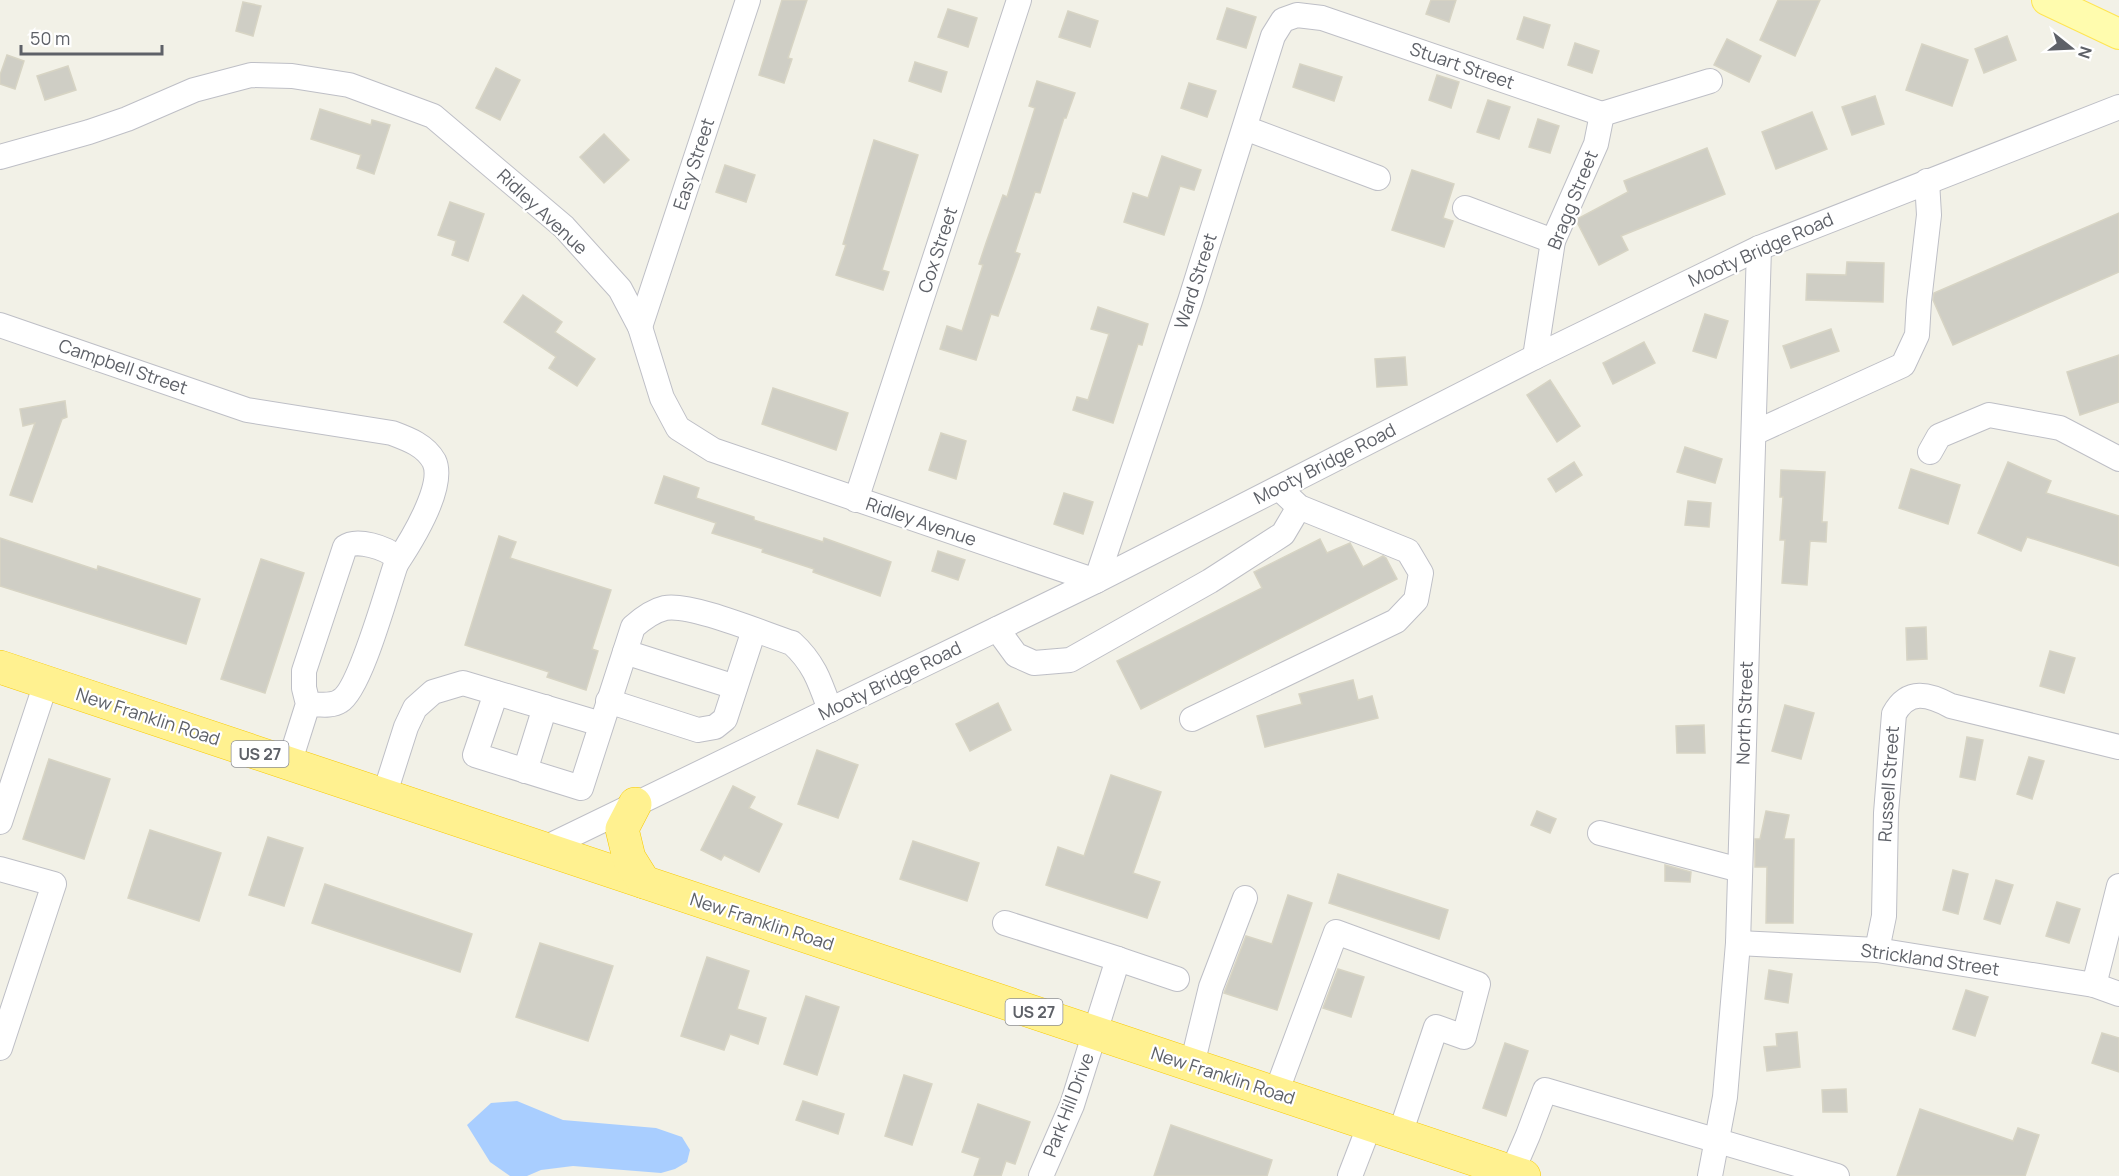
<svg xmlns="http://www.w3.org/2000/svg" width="2119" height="1176" font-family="Manrope,sans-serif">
<rect width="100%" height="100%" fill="#f2f1e7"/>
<path fill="#a9ceff" d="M517 1101 563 1120 656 1128 682 1137 690 1150 687 1162 675 1169 661 1173 573 1166 541 1170 527 1176H510L490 1162 467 1125 491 1103Z"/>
<g fill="#cfcec5" stroke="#d7d4c4" stroke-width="1.5">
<path d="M782 0H807L788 58 792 59 784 83 759 75Z"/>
<path d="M1431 0H1456L1449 22 1426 14Z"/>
<path d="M1778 0H1820L1795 56 1760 40Z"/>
<path d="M243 2 261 6 253 36 236 31Z"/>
<path d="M1227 8 1256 17 1246 48 1217 39Z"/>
<path d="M948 9 977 18 968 47 938 37Z"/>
<path d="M1068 11 1098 21 1090 47 1059 37Z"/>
<path d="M1524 17 1550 25 1543 48 1517 39Z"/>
<path d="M2007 36 2016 60 1984 73 1975 49Z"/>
<path d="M1727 39 1761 56 1749 82 1714 65Z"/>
<path d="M1575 43 1599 51 1592 73 1568 65Z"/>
<path d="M1922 44 1968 60 1952 106 1906 90Z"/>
<path d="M7 55 24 61 15 89 0 84V75Z"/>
<path d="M915 62 947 72 941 92 909 81Z"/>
<path d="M1300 64 1342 77 1334 101 1293 87Z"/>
<path d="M68 66 76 90 45 100 37 76Z"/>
<path d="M496 68 520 80 500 120 476 108Z"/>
<path d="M1437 75 1459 82 1451 108 1429 100Z"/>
<path d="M1037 81 1075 93 1066 118H1064L1040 193 1035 192 1015 252 1020 254 998 316 991 314 976 360 940 349 947 326 962 331 983 265 979 264 986 243 1003 195 1007 197 1035 108 1029 106Z"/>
<path d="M1189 83 1216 91 1207 117 1181 108Z"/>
<path d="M1875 96 1884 124 1852 135 1842 107Z"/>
<path d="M1488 100 1510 107 1499 139 1477 132Z"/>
<path d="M320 109 371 125 372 120 390 125 374 174 357 168 361 155 311 139Z"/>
<path d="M1812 112 1827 149 1776 169 1762 132Z"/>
<path d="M1538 119 1559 126 1550 153 1529 147Z"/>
<path d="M604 134 629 160 604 183 580 157Z"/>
<path d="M874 140 918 155 882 270 889 272 883 290 836 275 846 245 843 244Z"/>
<path d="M1707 148 1725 194 1621 236 1628 250 1599 265 1577 222 1579 218 1628 192 1624 181Z"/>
<path d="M1162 156 1201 170 1194 190 1180 186 1164 235 1124 222 1133 193 1148 198Z"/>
<path d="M725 165 755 175 746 202 716 192Z"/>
<path d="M1412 170 1454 184 1443 218 1453 221 1444 247 1392 230Z"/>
<path d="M450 202 484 214 468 261 452 255 456 241 438 235Z"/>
<path d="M2119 213V272L1953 345 1933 300 1934 293Z"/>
<path d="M1847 262 1884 263 1883 302 1806 300 1807 274 1846 275Z"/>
<path d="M523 295 562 322 555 332 595 359 577 386 549 368 556 357 504 322Z"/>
<path d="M1098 307 1148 324 1142 345 1138 344 1113 423 1073 410 1077 397 1088 400 1109 334 1091 329Z"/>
<path d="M1705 314 1728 321 1716 358 1693 351Z"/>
<path d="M1831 329 1839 351 1791 368 1783 346Z"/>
<path d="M1644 342 1655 363 1613 384 1603 363Z"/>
<path d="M2119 355V402L2080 415 2067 372Z"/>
<path d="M1405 357 1407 385 1377 387 1375 359Z"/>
<path d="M1550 380 1580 426 1557 442 1527 395Z"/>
<path d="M773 388 848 413 836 450 762 424Z"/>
<path d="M65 401 67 417 62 419 32 502 10 495 35 423 23 426 20 409Z"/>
<path d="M941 433 966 441 956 479 929 470Z"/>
<path d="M1685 447 1722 459 1715 483 1677 472Z"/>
<path d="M1574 462 1582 475 1556 492 1548 479Z"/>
<path d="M2008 462 2051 481 2046 493 2119 516V566L2027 537 2021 551 1978 533Z"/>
<path d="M1911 469 1960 485 1948 524 1899 508Z"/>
<path d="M1781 470 1825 472 1822 522H1827L1826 542 1810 541 1807 585 1782 583 1785 540H1780L1783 497H1780Z"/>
<path d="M664 476 699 488 696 498 754 517V520L823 542 824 538 891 562 880 596 813 572 814 569 762 552 763 549 712 533 716 523 655 503Z"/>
<path d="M1064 493 1093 502 1083 534 1054 524Z"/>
<path d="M1688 501 1711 503 1709 527 1685 525Z"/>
<path d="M499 536 516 542 510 558 611 590 592 649 598 651 586 690 547 677 549 672 465 645Z"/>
<path d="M0 538 97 570 98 566 200 599 186 644 0 586Z"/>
<path d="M1320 539 1327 553 1350 543 1363 567 1383 556 1386 558 1397 579 1141 709 1117 661 1262 588 1254 572Z"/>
<path d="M938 551 965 560 958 580 932 571Z"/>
<path d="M261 559 304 573 265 693 221 679Z"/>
<path d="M1926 627 1927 659 1907 660 1906 628Z"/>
<path d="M2050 651 2075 658 2064 693 2040 686Z"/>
<path d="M1353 680 1358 700 1372 696 1378 718 1265 747 1257 716 1302 704 1299 694Z"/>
<path d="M998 703 1011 730 970 751 956 724Z"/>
<path d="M1785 705 1814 713 1801 759 1772 751Z"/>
<path d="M1704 725 1705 753H1677L1676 726Z"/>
<path d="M1967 737 1983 740 1975 780 1960 777Z"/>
<path d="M817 750 858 765 838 818 798 804Z"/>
<path d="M2029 757 2044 761 2032 799 2017 794Z"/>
<path d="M49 759 110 779 84 859 23 839Z"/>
<path d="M1111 775 1161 792 1133 873 1160 882 1147 918 1046 885 1058 847 1084 856Z"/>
<path d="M733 786 755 797 749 808 782 824 759 872 724 855 721 860 701 850Z"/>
<path d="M1537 811 1556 819 1550 833 1531 825Z"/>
<path d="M1766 811 1789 815 1784 839H1794L1793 923H1766L1767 867H1755V839H1760Z"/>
<path d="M150 830 221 853 199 921 128 898Z"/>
<path d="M268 837 303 848 284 906 249 895Z"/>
<path d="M913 841 979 863 967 901 900 879Z"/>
<path d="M1665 865 1691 872 1690 882 1665 881Z"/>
<path d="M1953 870 1968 874 1958 914 1943 910Z"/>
<path d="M1338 874 1448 910 1439 939 1329 903Z"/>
<path d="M1996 880 2013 885 2000 924 1984 919Z"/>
<path d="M325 884 472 934 460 972 312 923Z"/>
<path d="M1288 895 1312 903 1277 1010 1224 993 1246 936 1272 944Z"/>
<path d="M2057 902 2080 909 2069 943 2046 936Z"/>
<path d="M540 943 613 966 588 1041 516 1017Z"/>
<path d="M707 957 749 971 737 1009 766 1018 758 1044 730 1034 724 1050 681 1036Z"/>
<path d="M1338 969 1364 977 1351 1017 1323 1008Z"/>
<path d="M1769 970 1792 974 1788 1003 1765 999Z"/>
<path d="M1966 990 1988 997 1975 1036 1953 1029Z"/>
<path d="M806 996 839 1007 817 1075 784 1064Z"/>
<path d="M1797 1032 1800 1067 1767 1071 1764 1047 1777 1046 1776 1034Z"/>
<path d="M2102 1033 2119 1038V1072L2092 1063Z"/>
<path d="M1505 1043 1528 1051 1506 1116 1483 1108Z"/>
<path d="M904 1075 932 1084 912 1145 885 1136Z"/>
<path d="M1846 1089 1847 1112H1823L1822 1090Z"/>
<path d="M803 1101 844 1114 838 1134 796 1120Z"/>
<path d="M978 1104 1030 1122 1015 1164 1006 1161 1001 1176H974L980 1158 962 1152Z"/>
<path d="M1920 1109 2013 1141 2018 1128 2039 1135 2025 1176H1897Z"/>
<path d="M1171 1125 1272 1160 1267 1176H1154Z"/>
</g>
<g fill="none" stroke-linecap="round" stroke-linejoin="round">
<defs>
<g id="minor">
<path d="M1602 114 1710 81"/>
<path d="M1245 128 1378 178"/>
<path d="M0 157 89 132 127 119 194 90 251 75 292 76 349 85 433 116 564 227 620 289 640 327 662 398 678 428 713 450 1096 581 1190 301 1273 36 1283 20 1297 15 1322 18 1602 114"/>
<path d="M1465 208 1553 241"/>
<path d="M0 325 247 410 392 433C408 439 425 445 434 461 446 486 410 543 396 564"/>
<path d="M640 327 748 0"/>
<path d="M1535 357 1553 241 1596 144 1602 114"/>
<path d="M1754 433 1903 365 1917 335 1919 301 1929 215 1927 181"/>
<path d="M1930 452 1939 436 1989 415 2060 428 2119 459"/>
<path d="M856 500 1019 0"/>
<path d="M997 629 1016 655 1034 663 1070 660 1210 581 1283 534 1299 507"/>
<path d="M625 652 735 687"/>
<path d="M496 693 475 755 581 788 633 627C642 619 652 611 665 608 691 603 764 634 792 643 814 663 820 682 830 710"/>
<path d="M608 701 698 730 715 727 725 719 754 630"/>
<path d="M1192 719 1396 621 1416 600 1421 573 1408 551 1299 507 1279 488"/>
<path d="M289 764 308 704 304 688V671L345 547C357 538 386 548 396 557V564C387 590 360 690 340 701 331 707 318 704 308 704"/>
<path d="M525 771 545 707"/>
<path d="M384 796 406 727 415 708 433 692 463 683 601 724"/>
<path d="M0 822 46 683"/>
<path d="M1600 833 1740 870"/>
<path d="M543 849 1096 581 1535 357 1759 248 2119 107"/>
<path d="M0 869 54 884 0 1048"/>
<path d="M1005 923 1118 959"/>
<path d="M1738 943 1877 950 2094 985 2119 994"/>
<path d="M1877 950 1884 916 1886 813 1894 714C1908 688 1929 694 1951 706L2119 747"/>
<path d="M2094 985 2119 886"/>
<path d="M1192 1065 1211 987 1245 898"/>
<path d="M1276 1093 1336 932 1478 984 1464 1037 1436 1027 1400 1134"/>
<path d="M1512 1172 1528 1135 1545 1090 1837 1176"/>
<path d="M1041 1176 1072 1105 1118 959 1177 979"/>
<path d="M1350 1176 1370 1124"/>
<path d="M1710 1176 1725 1097 1738 943 1759 248"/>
</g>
<path id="major" d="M2047 0 2119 34"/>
<g id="highway">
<path d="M0 667 1524 1176"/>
<path d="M635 804 622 829 629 858 644 882"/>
</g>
</defs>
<use href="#minor" stroke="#bebfc6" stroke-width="26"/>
<use href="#major" stroke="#ffe552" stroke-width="32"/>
<use href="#highway" stroke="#f8ca00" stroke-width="34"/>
<use href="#minor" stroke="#fff" stroke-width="24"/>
<use href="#major" stroke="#fffcae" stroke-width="30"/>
<use href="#highway" stroke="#fff190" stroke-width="33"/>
</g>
<g text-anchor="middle" stroke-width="4.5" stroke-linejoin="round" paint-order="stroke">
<g fill="#fff" stroke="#8e9095" stroke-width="1.5">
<rect x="231.5" y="741" width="57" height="26" rx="4.5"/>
<rect x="1005.5" y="999" width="57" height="26" rx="4.5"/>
</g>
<g font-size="16" font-weight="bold" fill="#5e6168">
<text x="260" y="760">US 27</text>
<text x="1034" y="1018">US 27</text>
</g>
<g font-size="18" fill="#5e6168" stroke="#fff">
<text transform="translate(1462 66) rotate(19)" y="6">Stuart Street</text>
<text transform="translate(694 164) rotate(-72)" y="6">Easy Street</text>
<text transform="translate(1573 200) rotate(-68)" y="6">Bragg Street</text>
<text transform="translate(542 212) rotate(43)" y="6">Ridley Avenue</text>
<text transform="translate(938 250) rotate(-72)" y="6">Cox Street</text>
<text transform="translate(1761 250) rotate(-24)" y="6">Mooty Bridge Road</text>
<text transform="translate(1196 281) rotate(-72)" y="6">Ward Street</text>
<text transform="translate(123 367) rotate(19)" y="6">Campbell Street</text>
<text transform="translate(1325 464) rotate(-27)" y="6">Mooty Bridge Road</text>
<text transform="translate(921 522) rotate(19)" y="6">Ridley Avenue</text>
<text transform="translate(890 681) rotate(-26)" y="6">Mooty Bridge Road</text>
<text transform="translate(1745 713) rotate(-88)" y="6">North Street</text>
<text transform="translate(148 717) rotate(18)" y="6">New Franklin Road</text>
<text transform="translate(1889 784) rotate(-86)" y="6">Russell Street</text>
<text transform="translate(762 922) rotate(18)" y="6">New Franklin Road</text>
<text transform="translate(1930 960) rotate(8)" y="6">Strickland Street</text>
<text transform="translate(1223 1076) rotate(18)" y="6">New Franklin Road</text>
<text transform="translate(1069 1105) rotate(-69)" y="6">Park Hill Drive</text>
</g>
</g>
<g transform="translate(2071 48) rotate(108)" stroke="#ffffff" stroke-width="4.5" paint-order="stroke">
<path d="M0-4.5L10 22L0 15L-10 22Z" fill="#5e6168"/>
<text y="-9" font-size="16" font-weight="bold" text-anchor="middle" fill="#5e6168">N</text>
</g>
<path d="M21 45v9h141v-9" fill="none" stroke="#5e6168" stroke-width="3"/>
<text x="30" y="45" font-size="18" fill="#5e6168" stroke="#ffffff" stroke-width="4.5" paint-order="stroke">50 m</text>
</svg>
